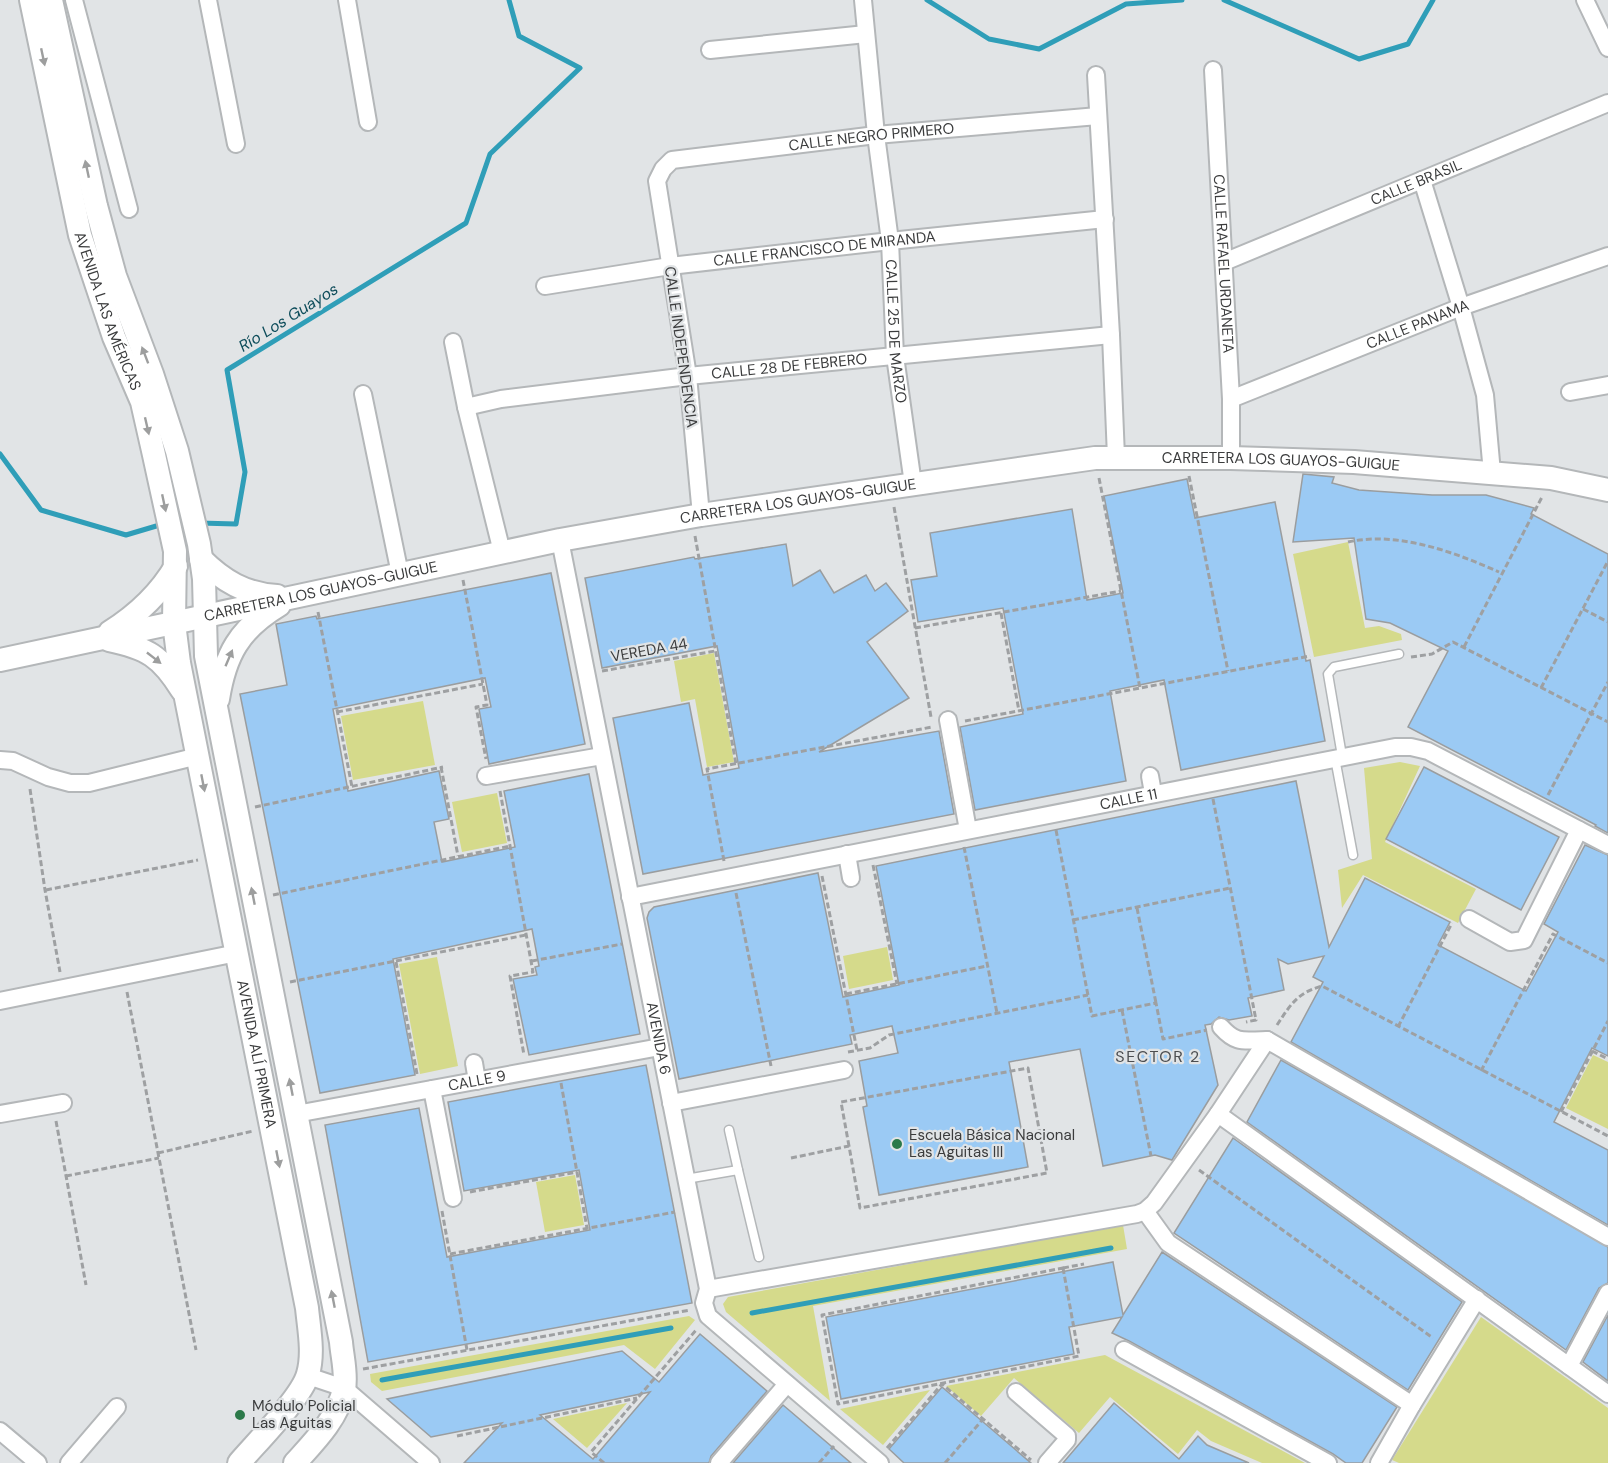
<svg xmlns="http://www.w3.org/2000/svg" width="1608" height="1463" font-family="'DM Sans',sans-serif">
<rect width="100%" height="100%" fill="#e1e4e6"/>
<g fill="#d5da8b">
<path d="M1348 542 1365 628 1379 626 1401 634 1402 640 1314 657 1293 554Z"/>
<path d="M714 653 734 762 707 767 695 699 681 702 674 661Z"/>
<path d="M423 701 435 765 353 780 341 716Z"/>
<path d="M1400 762 1420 766 1385 842 1476 889 1458 923 1363 875 1342 908 1338 870 1372 859 1364 768Z"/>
<path d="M497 793 507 843 462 852 452 802Z"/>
<path d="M887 947 893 980 849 989 843 956Z"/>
<path d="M437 957 458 1066 420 1074 399 964Z"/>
<path d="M1593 1055 1608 1062V1129L1566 1108Z"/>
<path d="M575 1175 584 1225 545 1232 536 1182Z"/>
<path d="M1123 1225 1127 1249 813 1306 830 1401 726 1312 723 1304 728 1297Z"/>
<path d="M689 1316 695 1320 655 1369 624 1345 382 1391 371 1382 370 1374Z"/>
<path d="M1481 1317 1608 1408V1463H1399L1392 1460Z"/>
<path d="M1105 1355 1305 1463H1262L1211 1441 1197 1430 1178 1454 1110 1397 1079 1433 1014 1378 981 1416 946 1386Z"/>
<path d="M930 1390 883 1445 840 1409Z"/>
<path d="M627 1403 587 1448 553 1419Z"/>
</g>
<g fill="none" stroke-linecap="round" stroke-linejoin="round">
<g stroke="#2f9eb8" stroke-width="5">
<path d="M927 0 989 39 1039 49 1126 4 1182 0"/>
<path d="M1224 0 1359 59 1408 44 1433 0"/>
<path d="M0 454 41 510 126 535 163 524"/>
<path d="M199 523 236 524 245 472 227 370 466 223 490 154 580 68 519 36 509 0"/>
<path d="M752 1313 1111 1248"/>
<path d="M382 1380 671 1328"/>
</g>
</g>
<g fill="#9bcaf4" stroke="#9a9d9f" stroke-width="1.5" fill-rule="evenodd">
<path d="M1303 474 1334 477 1332 483 1359 490 1432 495H1486L1534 508 1531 514 1608 554V833L1595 826 1596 825 1408 727 1448 651 1390 623 1366 619 1354 538 1293 542Z"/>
<path d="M1187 479 1195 518 1275 502 1306 661 1310 660 1325 741 1181 770 1164 680 1110 691 1126 781 975 810 960 727 1023 714 1003 608 918 622 911 580 937 576 930 533 1072 509 1087 600 1123 593 1104 496Z"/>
<path d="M786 544 793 586 820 570 834 593 866 575 875 591 886 583 908 611 867 642 909 698 819 752 939 731 954 814 643 874 613 718 689 703 703 775 739 768 717 646 602 668 585 578 694 557 695 559Z"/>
<path d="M551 573 585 744 489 764 479 709 491 707 485 678 333 709 348 791 439 771 449 819 434 822 442 862 515 847 504 791 589 774 640 1034 529 1055 513 979 537 975 535 967 539 966 532 929 393 959 415 1075 320 1093 240 694 287 685 276 624 316 616 317 619Z"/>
<path d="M1424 767 1559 837 1521 910 1386 839Z"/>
<path d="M1296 781 1329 947 1365 878 1450 922 1438 945 1526 991 1558 932 1544 924 1585 845 1608 855V1056L1592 1048 1554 1122 1608 1150V1225L1291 1042 1323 982 1313 977 1324 956 1288 964 1278 959 1284 990 1248 998 1252 1016 1229 1020 1219 1017 1211 1024 1205 1025 1218 1085 1172 1160 1155 1155 1103 1166 1080 1049 1009 1062 1028 1167 879 1195 863 1107 867 1106 859 1061 898 1053 892 1026 850 1035 852 1044 679 1079 647 918 649 912 654 907 818 873 843 997 899 985 876 866Z"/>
<path d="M1281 1060 1608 1247V1283L1599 1288 1566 1350 1247 1122Z"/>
<path d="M646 1065 692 1303 368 1362 325 1125 419 1108 447 1257 590 1230 579 1170 464 1191 448 1102Z"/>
<path d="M1233 1138 1462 1302 1408 1390 1174 1233Z"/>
<path d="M1162 1252 1397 1407 1362 1463H1346L1333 1454 1129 1341 1112 1333 1122 1317 1069 1327 1074 1354 841 1399 826 1317 1113 1262 1123 1315Z"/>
<path d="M1608 1315V1381L1583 1362Z"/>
<path d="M700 1334 767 1391 711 1456 709 1463H464L502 1423 431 1437 387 1399 622 1351 659 1382ZM650 1392 593 1459 540 1415Z"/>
<path d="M942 1387 989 1427 1031 1463H904L889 1449Z"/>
<path d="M1114 1403 1179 1459 1198 1436 1207 1445 1249 1463H1063Z"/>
<path d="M783 1405 851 1463H733Z"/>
</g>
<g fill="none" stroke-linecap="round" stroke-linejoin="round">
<defs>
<g id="lane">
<path d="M1342 756 1328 674 1334 667 1399 654"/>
<path d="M1335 758 1353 855"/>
<path d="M729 1130 738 1170"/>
<path d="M686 1179 738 1170 759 1257"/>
</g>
<g id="street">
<path d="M74 0 129 209"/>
<path d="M208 0 236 144"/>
<path d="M347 0 368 122"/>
<path id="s1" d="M863 0 876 135 890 241 895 356 913 484"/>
<path d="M1585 0 1608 48"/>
<path d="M710 50 866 34"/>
<path id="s2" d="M1213 70 1231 399V458"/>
<path d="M1096 75 1111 335 1116 457"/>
<path d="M1422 180 1461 307 1485 395 1492 473"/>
<path id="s3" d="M1224 262 1608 103"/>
<path id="s4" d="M545 286 670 266 890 241 1105 219"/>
<path d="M453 342 466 407 502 552"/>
<path d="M1570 392 1608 385"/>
<path d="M363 394 400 574"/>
<path id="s5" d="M1231 399 1461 307 1608 256"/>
<path id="s6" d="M466 407 501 399 688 376 1111 335"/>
<path id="s7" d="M701 515 688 376 657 181 663 169 672 160 876 135 1098 116"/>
<path id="s8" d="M560 540 708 1289 704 1303 708 1316 880 1463"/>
<path d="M948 720 968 830"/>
<path d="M0 760 13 761 48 777 70 783H89L198 756"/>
<path d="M486 776 602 756"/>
<path d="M1150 776 1153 793"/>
<path d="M847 854 851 878"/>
<path id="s9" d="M630 897 1395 747H1411L1428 751 1608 845"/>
<path d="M1469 919 1510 942 1524 940 1579 830"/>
<path d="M0 1001 237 953"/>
<path d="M1221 1027C1237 1045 1245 1040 1267 1040L1608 1237"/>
<path d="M474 1063 477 1081"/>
<path d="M432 1089 453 1198"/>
<path d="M671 1103 844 1070"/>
<path d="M0 1114 63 1103"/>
<path id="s10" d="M296 1114 660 1047"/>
<path d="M1218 1114 1608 1394"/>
<path d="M1145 1211 1168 1243 1412 1405"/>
<path d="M708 1289 1137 1214 1145 1211 1154 1203 1218 1114 1267 1040"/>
<path d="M1124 1350 1328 1463"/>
<path d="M1569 1366 1608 1293"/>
<path d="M308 1376 344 1388 431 1463"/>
<path d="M1016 1392 1067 1436V1440L1047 1463"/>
<path d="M0 1431 38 1463"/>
<path d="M69 1463 117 1407"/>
<path d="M719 1463 787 1384"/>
<path d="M1379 1463 1412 1405 1477 1299"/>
</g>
<g id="secondary">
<path id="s11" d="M31 0 80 235 114 337 142 402 154 455 175 551 174 623 179 663 307 1308C309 1329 314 1353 308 1374 302 1397 256 1443 239 1463"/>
<path d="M51 0 96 206 115 276 152 374 177 451 199 544 204 579 206 656 341 1342C342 1356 347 1374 344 1389 338 1418 314 1442 295 1463"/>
<path d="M201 559C223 581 245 594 277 596"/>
<path d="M110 632C137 615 159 595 176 566"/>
<path d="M109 640C147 648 161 656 182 690"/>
<path id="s12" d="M0 660 560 540 701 515 1095 458H1231L1354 462 1551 478 1608 490"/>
<path d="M218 699C225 655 239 629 279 605"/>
</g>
</defs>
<use href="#lane" stroke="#b4b7b9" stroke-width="11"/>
<use href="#street" stroke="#b4b7b9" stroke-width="20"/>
<use href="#secondary" stroke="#b4b7b9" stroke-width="26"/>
<g stroke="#9ea0a2" stroke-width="3" stroke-dasharray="6 3" stroke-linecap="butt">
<path d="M1189 476 1228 671"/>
<path d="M1099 478 1140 688"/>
<path d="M894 507 931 717"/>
<path d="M695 536 736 764"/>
<path d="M1348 542C1398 531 1454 552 1499 572"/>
<path d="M463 580 487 705 476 707 486 759"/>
<path d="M1583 609 1608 622"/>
<path d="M318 612 352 787"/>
<path d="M1001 613 1019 711"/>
<path d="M915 628 1121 591"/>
<path d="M1464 647 1542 497"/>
<path d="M1411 657 1432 654 1453 642 1608 722"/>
<path d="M602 671 715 651"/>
<path d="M1541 688 1608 561"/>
<path d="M337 712 483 684"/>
<path d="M965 721 1310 656"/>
<path d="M441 767 458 856"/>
<path d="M30 789 45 890 60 972"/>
<path d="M500 791 533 972 510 976 524 1055"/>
<path d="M1548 795 1608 682"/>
<path d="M1213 799 1256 1020 1246 1022"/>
<path d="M255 807 443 767"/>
<path d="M1056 830 1092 1016 1156 1003 1163 1039 1207 1030"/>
<path d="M964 847 997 1013"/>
<path d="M724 861 707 769 932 727"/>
<path d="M873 865 897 984"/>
<path d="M822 876 857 1050"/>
<path d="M46 890 198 860"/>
<path d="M736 893 771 1066"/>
<path d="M273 895 510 846"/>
<path d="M1137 908 1156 1003"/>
<path d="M1073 920 1230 888"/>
<path d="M532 961 622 944"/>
<path d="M396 962 417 1074"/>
<path d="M290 982 526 935"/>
<path d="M127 992 196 1350"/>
<path d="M846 994 987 966"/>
<path d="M1122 1010 1151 1156"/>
<path d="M1277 1025C1291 1004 1297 993 1322 986L1608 1136"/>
<path d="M1398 1027 1452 923"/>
<path d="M1592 1051 1608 1059"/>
<path d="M848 1052 870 1048 889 1035 1088 995"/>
<path d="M1481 1071 1553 934 1608 963"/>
<path d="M561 1083 587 1228"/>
<path d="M1561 1112 1608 1021"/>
<path d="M56 1121 86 1285"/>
<path d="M158 1153 253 1131"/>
<path d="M791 1158 849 1146 860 1208 1047 1173 1028 1068 841 1102 849 1146"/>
<path d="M1199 1170 1433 1338"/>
<path d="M66 1176 159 1158"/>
<path d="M470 1192 577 1172"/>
<path d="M442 1211 467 1350"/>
<path d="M450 1254 675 1212"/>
<path d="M1063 1268 1079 1356 838 1404 822 1315Z"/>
<path d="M1063 1268 1084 1264"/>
<path d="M363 1369 690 1310"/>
<path d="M457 1436 637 1398"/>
<path d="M887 1448 942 1384 1031 1460"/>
<path d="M604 1463 591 1452 697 1329"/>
<path d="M819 1463 834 1446"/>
<path d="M945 1463 983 1419"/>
</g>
<use href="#lane" stroke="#fff" stroke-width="8"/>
<use href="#street" stroke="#fff" stroke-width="16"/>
<use href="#secondary" stroke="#fff" stroke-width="22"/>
</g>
<defs><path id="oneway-solid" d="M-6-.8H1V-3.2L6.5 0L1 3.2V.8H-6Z" transform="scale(1.5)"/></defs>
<g fill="#9d9e9e">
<use href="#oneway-solid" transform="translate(43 57) rotate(78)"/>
<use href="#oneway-solid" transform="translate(87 169) rotate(-102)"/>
<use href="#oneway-solid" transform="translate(145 355) rotate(-111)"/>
<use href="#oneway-solid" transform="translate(147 426) rotate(77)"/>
<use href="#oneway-solid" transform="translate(164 503) rotate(78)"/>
<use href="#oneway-solid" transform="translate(154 658) rotate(38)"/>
<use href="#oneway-solid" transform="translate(229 658) rotate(-67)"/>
<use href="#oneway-solid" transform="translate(203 783) rotate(79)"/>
<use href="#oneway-solid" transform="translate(253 896) rotate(-101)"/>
<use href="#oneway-solid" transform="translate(291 1087) rotate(-101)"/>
<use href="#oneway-solid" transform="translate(278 1159) rotate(79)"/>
<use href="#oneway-solid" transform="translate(333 1299) rotate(-101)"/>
</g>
<g fill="#2b7949" stroke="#e1e4e6" stroke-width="2">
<circle cx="897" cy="1144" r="6"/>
<circle cx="240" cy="1415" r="6"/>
</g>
<g text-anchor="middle" stroke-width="4.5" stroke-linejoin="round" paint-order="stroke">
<g font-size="15" fill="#3b3c3d" stroke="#e1e4e6">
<text dy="5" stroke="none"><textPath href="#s7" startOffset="564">CALLE NEGRO PRIMERO</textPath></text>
<text dy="5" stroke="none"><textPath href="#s3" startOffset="208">CALLE BRASIL</textPath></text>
<text dy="5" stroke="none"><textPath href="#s4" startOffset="282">CALLE FRANCISCO DE MIRANDA</textPath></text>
<text dy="5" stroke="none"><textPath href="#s2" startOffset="194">CALLE RAFAEL URDANETA</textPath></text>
<text dy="5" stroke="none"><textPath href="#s11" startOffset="321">AVENIDA LAS AMÉRICAS</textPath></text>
<text dy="5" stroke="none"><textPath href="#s5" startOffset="201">CALLE PANAMA</textPath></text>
<text dy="5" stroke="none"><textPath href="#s1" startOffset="333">CALLE 25 DE MARZO</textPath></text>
<text transform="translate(681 347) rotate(82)" y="5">CALLE INDEPENDENCIA</text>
<text dy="5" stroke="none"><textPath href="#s6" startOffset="326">CALLE 28 DE FEBRERO</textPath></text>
<text dy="5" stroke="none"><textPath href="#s12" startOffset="1300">CARRETERA LOS GUAYOS-GUIGUE</textPath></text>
<text dy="5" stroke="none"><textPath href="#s12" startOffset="814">CARRETERA LOS GUAYOS-GUIGUE</textPath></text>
<text dy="5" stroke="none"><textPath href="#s12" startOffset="328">CARRETERA LOS GUAYOS-GUIGUE</textPath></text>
<text transform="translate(649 650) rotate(-10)" y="5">VEREDA 44</text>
<text dy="5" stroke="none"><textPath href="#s9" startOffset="508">CALLE 11</textPath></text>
<text dy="5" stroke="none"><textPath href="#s8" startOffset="508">AVENIDA 6</textPath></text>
<text dy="5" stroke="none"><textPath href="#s11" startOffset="1082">AVENIDA ALÍ PRIMERA</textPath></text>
<text dy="5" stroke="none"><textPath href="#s10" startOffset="184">CALLE 9</textPath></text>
</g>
<g font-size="15" fill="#3b3c3d" stroke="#e1e4e6" text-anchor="start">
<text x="909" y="1140">Escuela Básica Nacional<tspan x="909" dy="17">Las Aguitas III</tspan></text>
<text x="252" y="1411">Módulo Policial<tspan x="252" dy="17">Las Aguitas</tspan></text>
</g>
<g font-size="16" font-style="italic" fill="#0d4c5a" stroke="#e1e4e6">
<text transform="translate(288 317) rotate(-32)" y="6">Río Los Guayos</text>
</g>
<g font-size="16" letter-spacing="1.5" fill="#4c4e51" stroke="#e1e4e6">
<text x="1158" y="1062">SECTOR 2</text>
</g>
</g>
</svg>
